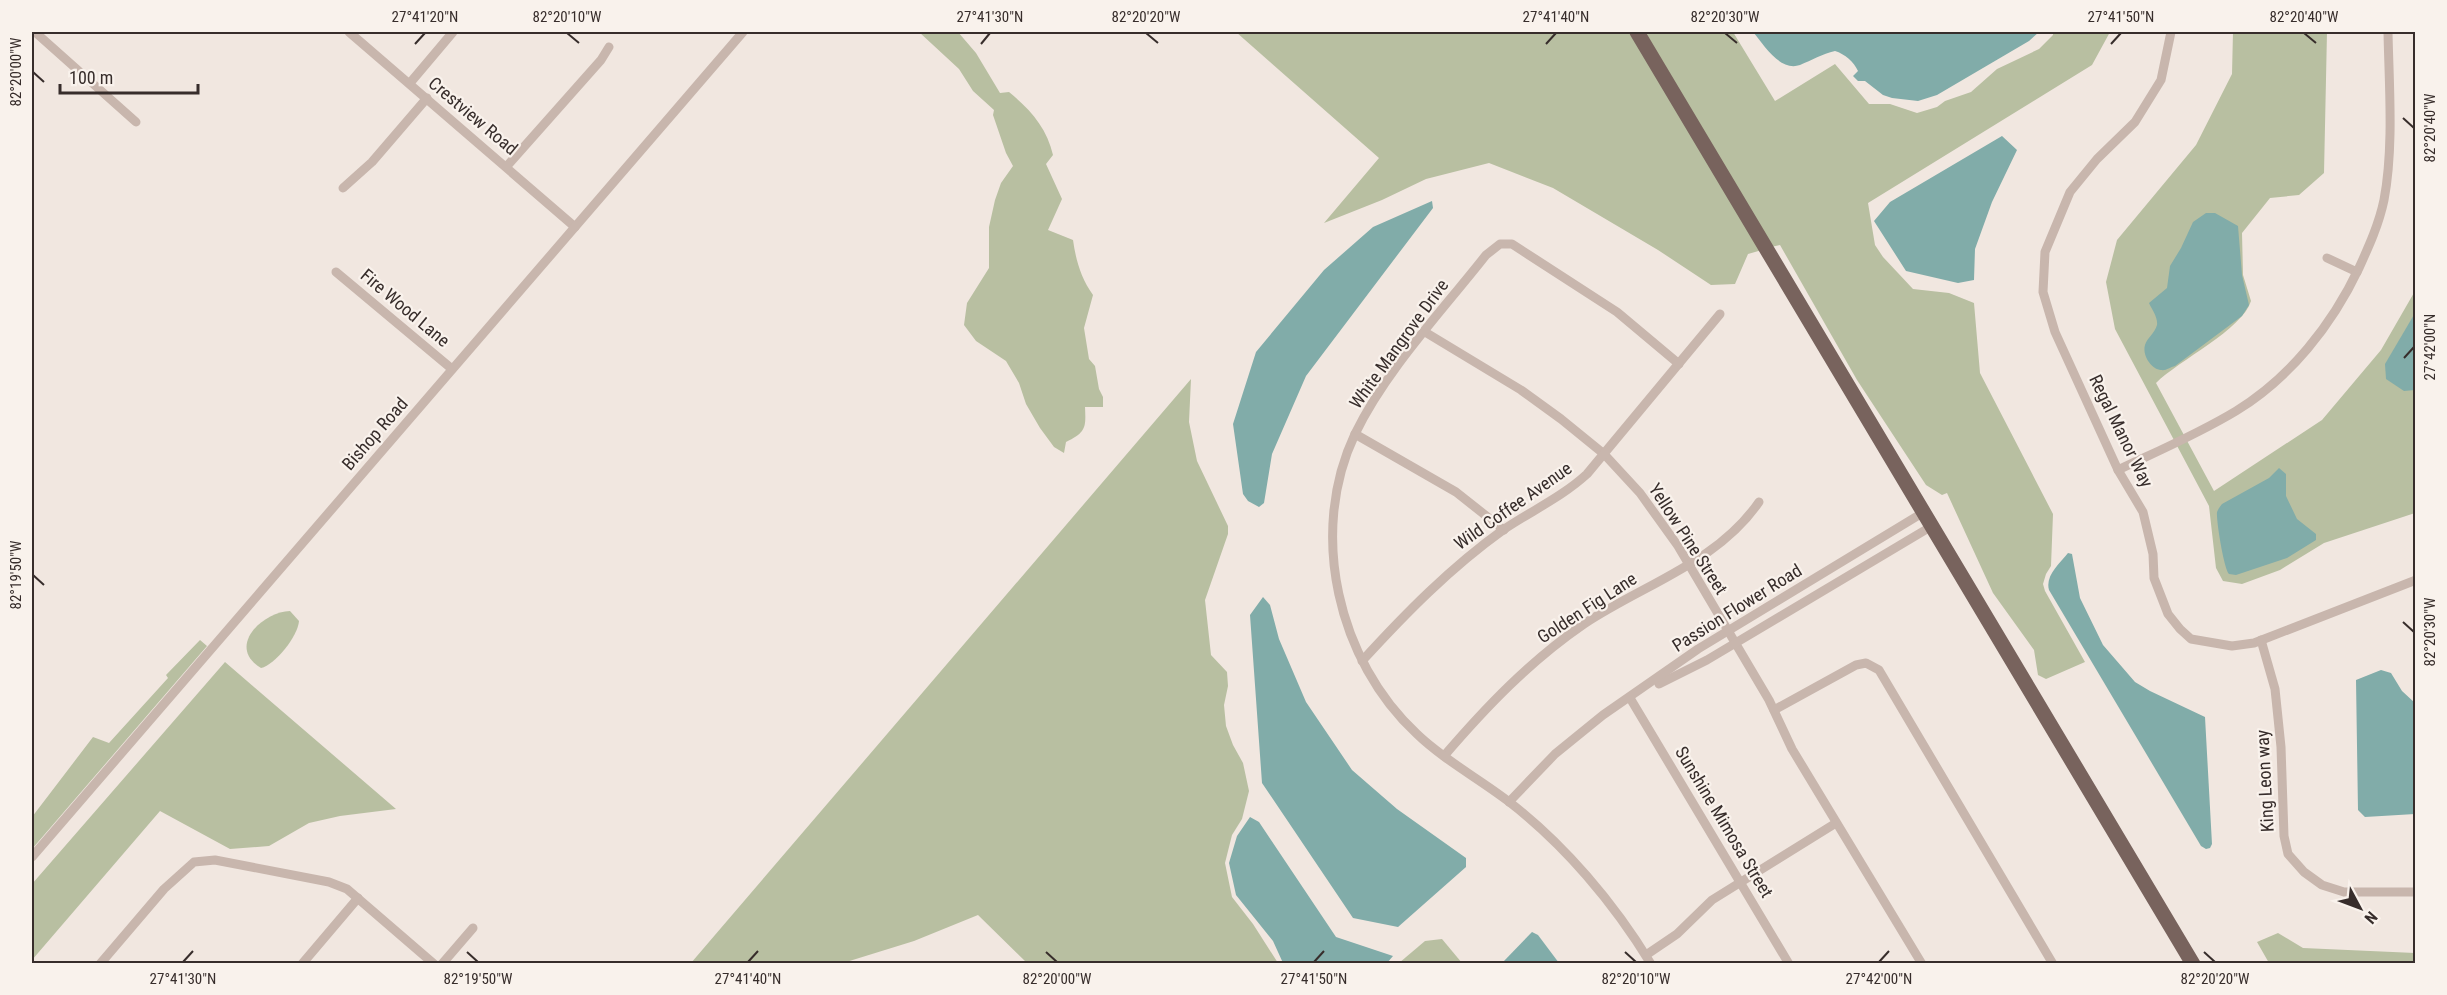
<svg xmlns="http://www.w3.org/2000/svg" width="2447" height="995" font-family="'Roboto Condensed',sans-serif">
<rect width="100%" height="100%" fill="#f1e7e0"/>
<g fill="#b8bfa1">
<path d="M919 32H958L976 53 1000 93 1009 92C1030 109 1047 128 1053 155L1046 164 1062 199 1048 230 1073 240C1076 261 1081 278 1093 295L1084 328 1089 359 1095 366 1099 389 1103 397V407H1085C1086 428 1086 432 1066 442L1064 453 1054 447 1040 428 1026 404 1019 383 1006 361 976 341 964 325 967 303 989 268V227L995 200 1001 183 1013 166 1006 153 993 115 994 110 973 91 959 69Z"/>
<path d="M1236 32H1631L1762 250 1748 254 1735 284 1711 285 1658 250 1553 188 1489 163 1426 179 1382 200 1324 223 1379 158Z"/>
<path d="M1642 32H1733L1775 101 1835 64 1869 104H1890L1917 113 1937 107 1945 101 1971 92 1997 69 2039 49 2053 35V32H2110L2092 65 1868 203 1875 245 1883 257 1913 289 1949 293 1974 303 1980 373 2053 514 2051 566 2046 574 2043 584 2045 591 2085 662 2046 679 2038 675 2034 650 1993 593 1947 493 1942 495 1926 485 1857 380 1780 245 1771 247Z"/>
<path d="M2233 32H2327L2324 173 2299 195 2270 198 2242 233 2243 275 2251 301C2242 330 2179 360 2156 383L2214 491 2322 420 2381 350 2415 291V513L2324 543 2280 570 2242 584 2223 581 2216 568 2209 506 2115 329 2106 282 2117 240 2196 145 2232 74Z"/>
<path d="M1191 379 1189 422 1197 461 1228 526V534L1205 600 1211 655 1227 672 1228 686 1224 705 1226 726 1233 745 1243 763 1249 791 1242 819 1232 835 1225 863 1232 897 1253 924 1278 963H1027L978 915 914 941 843 963H691Z"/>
<path d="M290 611 299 621C298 636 275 665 261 668 226 647 262 612 290 611Z"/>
<path d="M200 640 207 646 32 849V817L93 737 109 743 168 678 166 675Z"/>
<path d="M225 662 396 809 340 816 309 823 269 846 230 849 160 811 32 960V884Z"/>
<path d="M2278 933 2303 948 2415 953V963H2269L2257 942Z"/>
<path d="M1442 939 1462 963H1399L1425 941Z"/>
</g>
<g fill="#81aca9">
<path d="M1753 32H2039L2029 41 1937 95 1918 101 1892 98 1883 95 1865 81H1858L1853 76 1858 71C1854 62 1845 54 1835 51 1822 54 1812 60 1800 65 1780 72 1764 45 1753 32Z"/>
<path d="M2002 136 2017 150 1992 202 1975 249 1974 280 1958 283 1906 271 1874 221 1890 202Z"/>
<path d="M1432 201 1433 208 1306 376 1272 454 1264 503 1259 507 1248 501 1243 494 1233 424 1256 352 1324 270 1373 227Z"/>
<path d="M2206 213H2215L2238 226 2242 275 2249 305 2242 316 2175 366C2170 367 2166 371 2161 370 2151 369 2142 355 2145 345 2147 338 2155 333 2157 325 2158 317 2152 310 2149 303L2167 288 2170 266 2181 248 2193 222Z"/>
<path d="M2415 313V390L2404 391 2386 379 2385 364Z"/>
<path d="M2279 468 2286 474V496L2297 519 2316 534V540L2287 558 2236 575 2229 574C2224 569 2216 520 2217 512 2218 509 2220 507 2222 504L2269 478Z"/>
<path d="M2068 553 2072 554 2080 598 2103 645 2135 682 2150 691 2205 717 2212 844 2210 848 2206 849 2201 846 2049 590C2045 576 2059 564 2068 553Z"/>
<path d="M1263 597 1270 605 1279 639 1306 702 1352 770 1397 809 1466 858V867L1398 927 1353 918 1262 783 1250 615Z"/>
<path d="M2381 670 2391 673 2402 691 2415 703V814L2365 817 2358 810 2356 680Z"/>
<path d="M1250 817 1259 822 1336 937 1393 956 1387 963H1283L1273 941 1236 895 1229 863 1237 836Z"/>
<path d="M1532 932 1538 935 1559 963H1502Z"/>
</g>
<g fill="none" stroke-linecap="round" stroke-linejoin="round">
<g stroke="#c8b6ad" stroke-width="9">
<path d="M35 32 136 122"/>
<path d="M349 32 575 227"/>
<path d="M2171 32 2161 80 2135 122 2097 159 2070 192 2045 252 2043 292 2055 332 2118 470 2143 512 2153 554 2154 578 2168 614 2180 629 2191 639 2232 646 2254 643 2416 580"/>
<path d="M410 83 453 32"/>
<path d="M507 166 601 60 609 47"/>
<path d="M343 188 372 162 427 98"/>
<path d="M2327 258 2357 272"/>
<path d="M336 272 452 369"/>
<path d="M1425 332 1521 390 1561 419 1604 454 1640 493 1678 546 1769 700 1792 749 1922 964"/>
<path d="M1355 434 1456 492 1504 530"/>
<path d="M2118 470C2158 451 2198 434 2236 411 2290 378 2332 325 2359 268 2369 246 2379 224 2384 200 2394 147 2389 85 2388 32"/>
<path d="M2261 640 2275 689 2281 747 2284 836 2288 854 2304 872 2322 885 2344 892H2416"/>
<path d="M1362 661C1405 614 1450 568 1503 530 1531 511 1562 497 1587 474L1720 314"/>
<path d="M1659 684 1707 660 1932 526"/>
<path d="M1630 698 1789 964"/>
<path d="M1774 710 1856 665 1866 663 1879 670 2053 964"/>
<path d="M1444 756C1486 707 1530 661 1584 624 1644 584 1717 563 1759 502"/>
<path d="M1509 802 1555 754 1603 715 1698 649 1924 512"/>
<path d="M32 857 743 32"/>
<path d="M1646 955 1677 934 1712 900 1836 823"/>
<path d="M100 964 164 889 194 862 215 860 329 882 347 889 434 964"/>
<path d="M302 964 358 898"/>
<path d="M442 964 473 928"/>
<path d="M1651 964C1614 903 1564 844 1508 801 1478 778 1444 760 1417 734 1338 661 1308 533 1355 434 1386 370 1442 311 1486 255L1500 244H1512L1617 312 1679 364"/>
</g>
<path stroke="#78635d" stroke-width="15" d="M1637 32 2193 964"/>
</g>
<path fill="none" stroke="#372d2b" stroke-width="2" d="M567 33 579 43M1146 33 1158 43M1725 33 1737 43M2304 33 2316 43M415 44 425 33M981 44 990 33M1546 44 1556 33M2111 44 2121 33M33 72 44 82M2403 118 2414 128M2404 358 2414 347M33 575 44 585M2403 622 2414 632M467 952 478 962M1046 952 1057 962M1625 952 1636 962M2204 952 2215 962M183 962 193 951M748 962 758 951M1314 962 1324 951M1879 962 1889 951"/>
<g text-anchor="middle" stroke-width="4.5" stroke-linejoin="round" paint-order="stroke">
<g font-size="18" fill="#372d2b" stroke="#f9f2ec">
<text transform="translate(473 116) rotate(40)" y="6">Crestview Road</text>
<text transform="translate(405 308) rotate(40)" y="6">Fire Wood Lane</text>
<text transform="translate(1399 344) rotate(-54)" y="6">White Mangrove Drive</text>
<text transform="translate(2121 431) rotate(64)" y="6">Regal Manor Way</text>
<text transform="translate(375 434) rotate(-49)" y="6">Bishop Road</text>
<text transform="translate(1513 506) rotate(-35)" y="6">Wild Coffee Avenue</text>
<text transform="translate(1688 539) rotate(57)" y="6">Yellow Pine Street</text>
<text transform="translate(1587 608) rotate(-33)" y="6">Golden Fig Lane</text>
<text transform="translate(1737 608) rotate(-32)" y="6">Passion Flower Road</text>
<text transform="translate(2265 781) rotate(-93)" y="6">King Leon way</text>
<text transform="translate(1724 822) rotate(59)" y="6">Sunshine Mimosa Street</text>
</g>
</g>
<rect width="2447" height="995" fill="none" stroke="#f9f2ec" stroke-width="66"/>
<g transform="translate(2360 908) rotate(131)" stroke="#f9f2ec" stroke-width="4.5" paint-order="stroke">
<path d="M0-4.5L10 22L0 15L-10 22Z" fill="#372d2b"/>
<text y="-9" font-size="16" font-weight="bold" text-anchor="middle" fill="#372d2b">N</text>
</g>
<path d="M60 84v9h138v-9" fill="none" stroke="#372d2b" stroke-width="3"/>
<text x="69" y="84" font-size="18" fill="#372d2b" stroke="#f9f2ec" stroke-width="4.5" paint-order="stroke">100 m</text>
<rect x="33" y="33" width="2381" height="929" fill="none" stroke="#372d2b" stroke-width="2"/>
<g font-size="15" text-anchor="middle" fill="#372d2b">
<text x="425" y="22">27°41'20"N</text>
<text x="567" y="22">82°20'10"W</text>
<text x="990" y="22">27°41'30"N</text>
<text x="1146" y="22">82°20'20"W</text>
<text x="1556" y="22">27°41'40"N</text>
<text x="1725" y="22">82°20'30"W</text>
<text x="2121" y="22">27°41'50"N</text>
<text x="2304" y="22">82°20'40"W</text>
<text transform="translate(16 72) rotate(-90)" y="5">82°20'00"W</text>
<text transform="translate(2430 128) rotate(-90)" y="5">82°20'40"W</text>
<text transform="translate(2430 347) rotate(-90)" y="5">27°42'00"N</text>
<text transform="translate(16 575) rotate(-90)" y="5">82°19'50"W</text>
<text transform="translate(2430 632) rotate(-90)" y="5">82°20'30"W</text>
<text x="183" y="984">27°41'30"N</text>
<text x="478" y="984">82°19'50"W</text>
<text x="748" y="984">27°41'40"N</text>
<text x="1057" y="984">82°20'00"W</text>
<text x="1314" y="984">27°41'50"N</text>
<text x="1636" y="984">82°20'10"W</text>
<text x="1879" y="984">27°42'00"N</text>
<text x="2215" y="984">82°20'20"W</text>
</g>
</svg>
